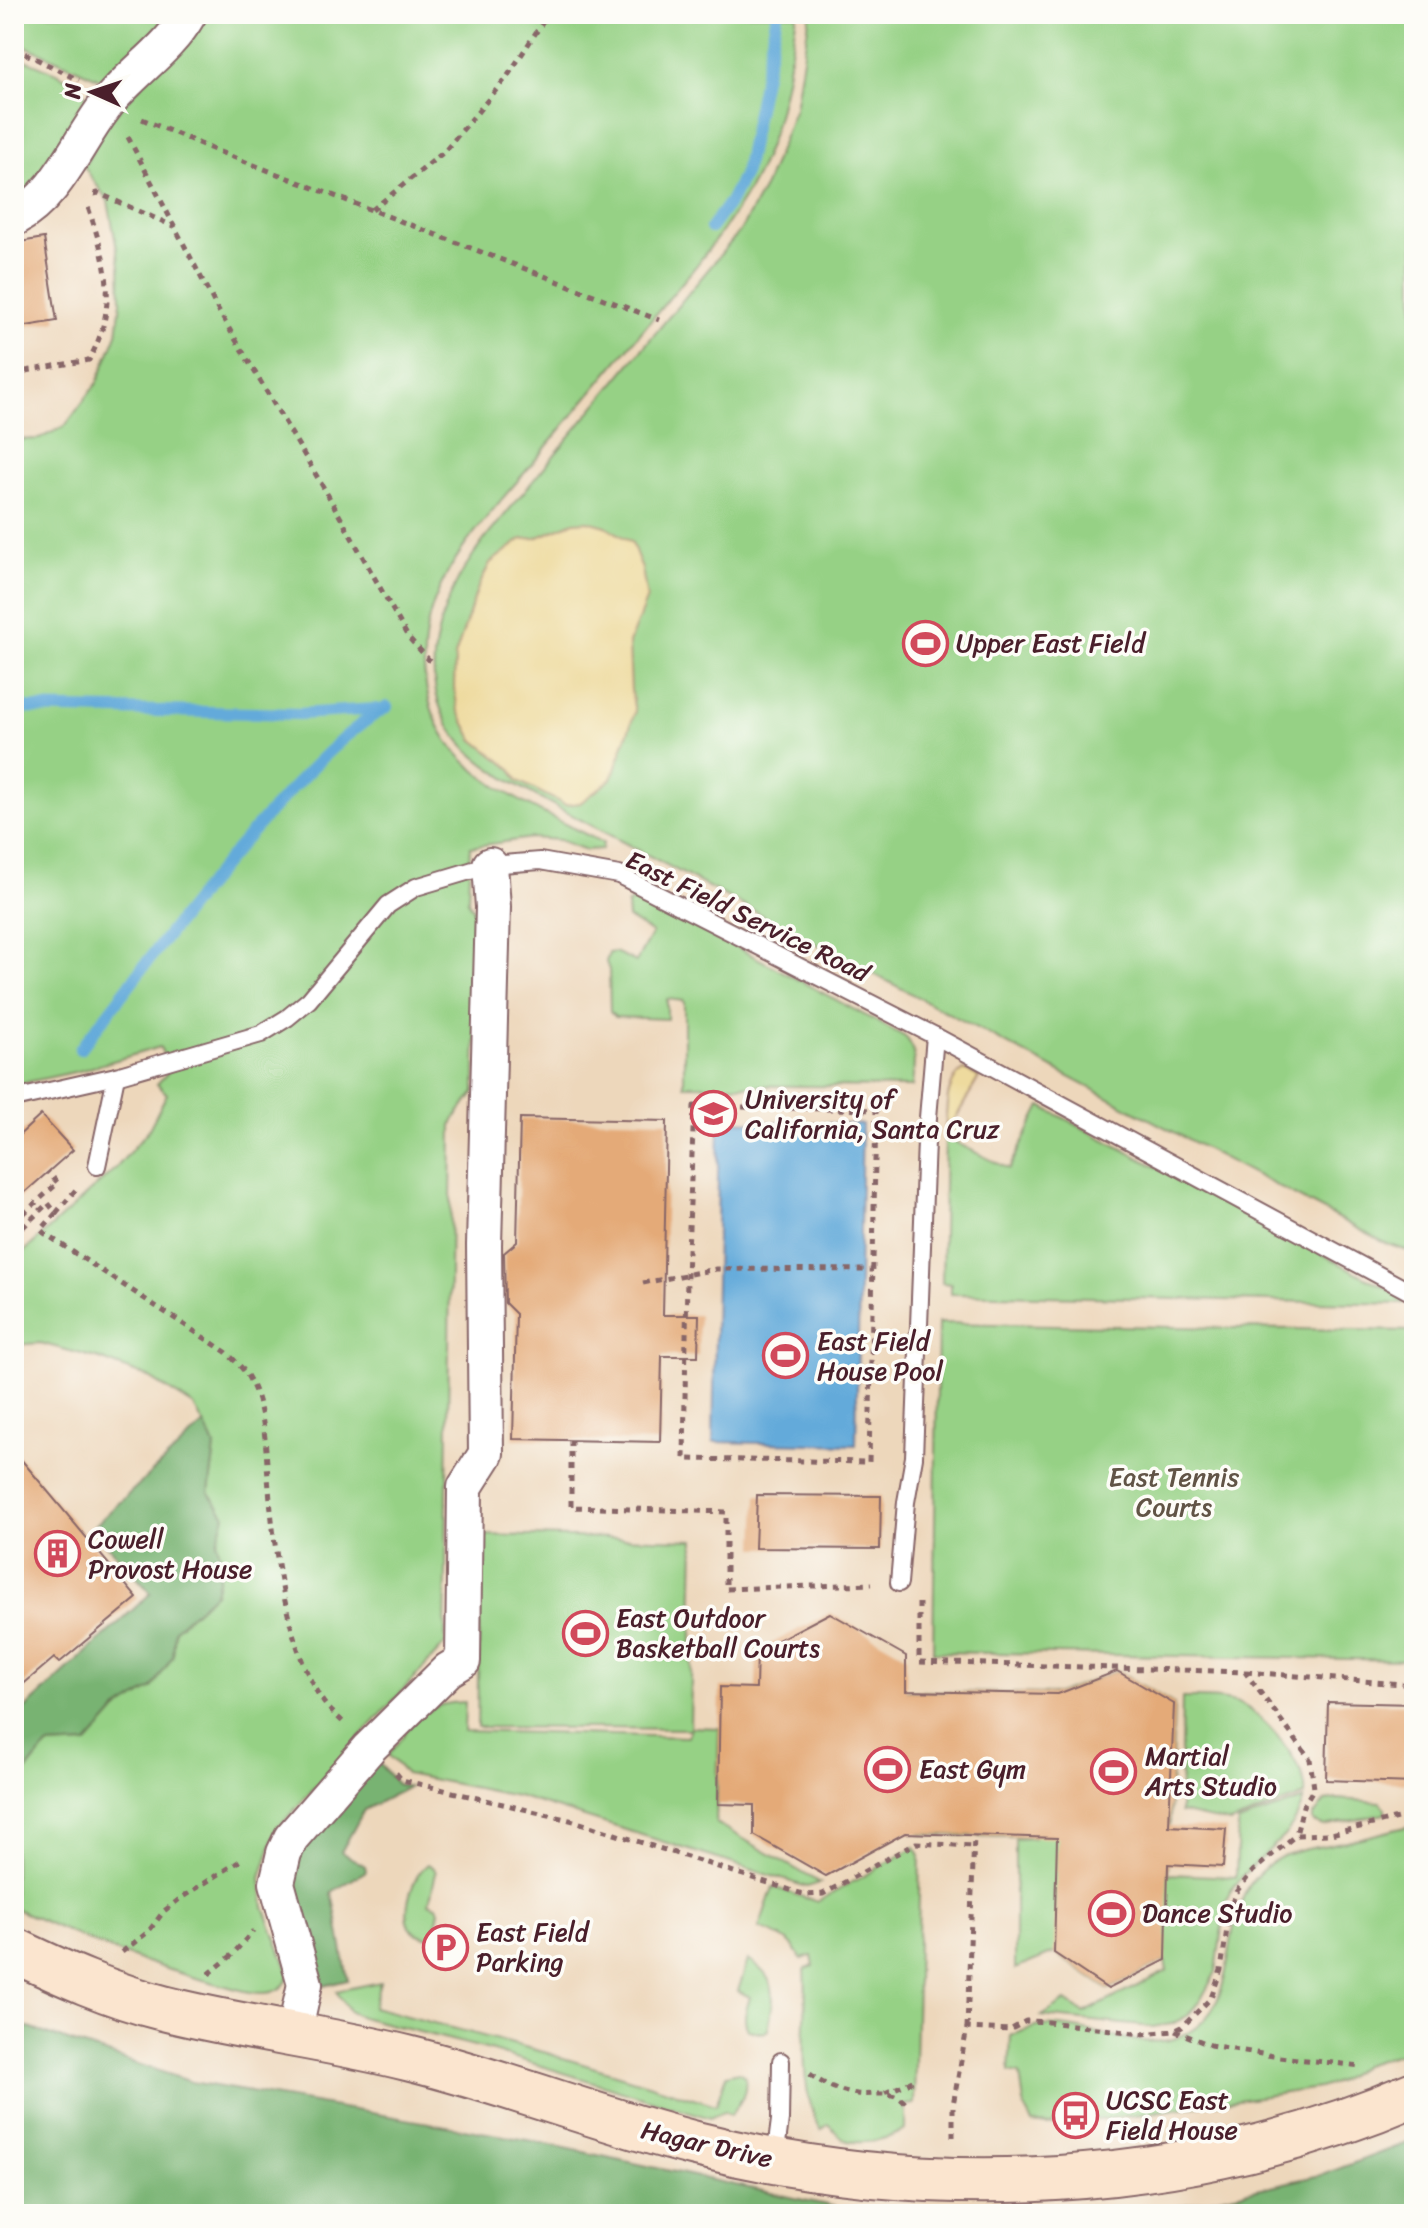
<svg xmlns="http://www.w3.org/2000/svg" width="1428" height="2228" font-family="Sriracha,sans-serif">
<rect width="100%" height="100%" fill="#fdfcf7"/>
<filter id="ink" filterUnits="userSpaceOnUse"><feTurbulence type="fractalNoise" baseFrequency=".0125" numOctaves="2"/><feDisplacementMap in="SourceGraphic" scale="16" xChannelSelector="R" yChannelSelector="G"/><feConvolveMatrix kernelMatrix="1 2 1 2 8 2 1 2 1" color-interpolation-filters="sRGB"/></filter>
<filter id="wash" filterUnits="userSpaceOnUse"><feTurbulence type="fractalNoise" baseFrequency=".006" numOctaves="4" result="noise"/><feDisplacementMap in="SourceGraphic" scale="32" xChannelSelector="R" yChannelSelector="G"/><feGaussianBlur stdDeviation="1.8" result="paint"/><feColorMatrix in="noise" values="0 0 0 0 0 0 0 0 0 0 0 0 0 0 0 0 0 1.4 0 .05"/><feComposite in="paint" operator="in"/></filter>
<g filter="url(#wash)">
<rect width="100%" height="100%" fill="#f8ebd8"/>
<rect fill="#edd7bb" x="14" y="14" width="1400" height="2200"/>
<g fill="#96d185" stroke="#707858" stroke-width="2">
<path d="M14 14H174L104 81 14 41Z"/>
<path d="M204 14H797C789 64 782 116 762 163 746 200 720 234 696 266 643 330 590 394 537 458 498 506 445 556 429 618 419 659 423 704 447 740 479 788 553 817 603 843L602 849 586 850 559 840 531 838 470 847 468 901 477 915 475 1092C468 1104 455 1113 452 1126L445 1644 276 1830 261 1878 264 1907 290 1976C285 1984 282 1989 272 1992 256 1996 234 1988 218 1984 147 1966 80 1938 14 1908V1803C17 1779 32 1764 47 1746L87 1744 117 1710 152 1688 173 1656 175 1629 215 1593 222 1563 216 1542 225 1516 209 1493 215 1447 194 1406 148 1377 100 1359 40 1343 14 1345V1261L117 1167 148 1131 167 1094 157 1084 170 1070 160 1047 79 1071 14 1085V440L39 439 65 426 97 383 117 334 121 301 120 265 108 201 84 167 106 124Z"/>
<path d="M810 14H1414V1253L1387 1244 562 810C530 792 496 776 469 751 405 689 439 599 484 540L740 231 765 186 795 108Z"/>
<path d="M14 54C40 69 80 75 91 105L54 171 14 204Z"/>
<path d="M635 898 693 924 904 1036C919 1048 913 1070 912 1087L684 1085V1001L667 999V1019L615 1017 610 1012 609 970 606 962 609 953 615 952 636 962 652 933 628 918 627 905Z"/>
<path d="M1041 1106 1405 1298 1403 1304 951 1294V1284L942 1283 945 1137 1009 1169Z"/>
<path d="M938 1323 1414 1331V1560H1411L1410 1604 1414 1605V1627L1409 1626V1660L933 1652Z"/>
<path d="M481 1535 694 1540 690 1727 719 1728 716 1823 820 1883 807 1887 521 1797 406 1774 388 1755C413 1724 421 1702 465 1702L464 1731 687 1737 690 1729 477 1727Z"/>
<path d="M1117 1671 1174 1704 1168 1874 1236 1877 1238 1822 1304 1799 1296 1819 1286 1834 1244 1874 1230 1892 1225 1905 1216 1972 1200 2001 1187 2016 1172 2024 1153 2027 1042 2016 1066 2001 1084 2013 1167 1971 1165 1960 1108 1989 1054 1953 1015 1969V1839L1035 1838 919 1834 920 1811 906 1691 1058 1694Z"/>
<path d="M1182 1698C1200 1698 1221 1697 1238 1703 1263 1713 1309 1767 1305 1795L1230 1823 1180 1812Z"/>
<path d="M1337 1799 1380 1802 1385 1809V1814L1323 1826 1313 1822V1817L1325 1801Z"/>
<path d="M1414 1825V2049L1363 2065 1339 2081 1319 2088 1107 2119 1047 2125 1032 2123 1025 2110 1020 2074 1009 2072 1011 2036C1020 2032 1030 2028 1040 2026 1079 2021 1142 2053 1179 2037 1258 2004 1201 1897 1283 1856 1299 1849 1320 1847 1337 1843 1363 1838 1388 1831 1414 1825Z"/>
<path d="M915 1847 920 1855 914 2104 905 2105V2130C890 2138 866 2145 848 2141 840 2139 834 2130 829 2124L821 2130C794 2083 809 2020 805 1969L814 1966 812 1956 801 1959C794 1940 776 1934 759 1928L773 1887 817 1902Z"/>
<path d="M428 1864 434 1868 436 1873 429 1903 437 1906 439 1911 435 1932 427 1937C420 1935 413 1933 410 1927 402 1909 413 1875 428 1864Z"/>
<path d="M748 1960C780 1979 774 1998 768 2030L763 2033 749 2030C741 2019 747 2009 750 1997L738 1991Z"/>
<path d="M380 1982 373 2007 547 2053 716 2105 726 2075 738 2072 745 2076C748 2092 740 2103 731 2115L724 2111 710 2118 486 2049 361 2017 350 2012 336 1991Z"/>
</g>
<g fill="#78b372" stroke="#61694e" stroke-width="2">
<path d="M204 1424 215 1447 209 1493 225 1516 217 1542 222 1563 215 1593 175 1629 173 1656 152 1688 117 1710 87 1744 47 1746C31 1764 17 1779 14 1803V1719L151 1593 92 1528Z"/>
<path d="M376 1760 397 1784 409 1787 364 1810 341 1852 365 1866 366 1871 332 1892 348 1980 323 1986C316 1962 288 1894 291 1873 294 1844 355 1784 376 1760Z"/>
<path d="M14 2023 192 2082 533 2141 868 2214H14Z"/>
<path d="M1414 2140V2214H1145L1325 2174Z"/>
</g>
<g fill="#eeda9e" stroke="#9c7c64" stroke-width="2">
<path d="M588 521 606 526 632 543 642 569 647 598 629 643 631 690 635 712 612 779 580 803 565 805 518 781 511 769 473 739 458 710 454 688 455 656 477 590 490 563 522 539 536 538 574 522Z"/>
<path d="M964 1070 979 1077 945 1137C947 1115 943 1083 964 1070Z"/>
</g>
<path fill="#64aada" stroke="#576482" stroke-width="2" d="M719 1121 862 1124 856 1445 713 1442Z"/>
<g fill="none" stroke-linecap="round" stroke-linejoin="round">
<g stroke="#64aada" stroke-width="12">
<path d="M711 228 731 200 745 172 777 14"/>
<path d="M14 706 19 708 299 714 376 709"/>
<path d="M80 1049C146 965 209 876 282 799 314 765 347 730 387 707"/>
</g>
</g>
<g id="blocks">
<g fill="#e4aa78">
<path d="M44 238 57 321 14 328V243Z"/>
<path d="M41 1115 73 1150 14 1202V1140Z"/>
<path d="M520 1118 667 1121 663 1315H699L698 1356H662L660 1442 513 1439 516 1314 505 1303 504 1253 517 1242Z"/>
<path d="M14 1451 137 1598 59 1663 54 1658 14 1692Z"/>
<path d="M757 1495 881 1496 880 1549 755 1548Z"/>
<path d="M830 1613 906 1656V1691L1058 1694 1117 1671 1174 1704 1169 1826 1226 1829 1223 1867 1168 1864 1166 1960 1108 1989 1054 1953 1057 1838 905 1833 826 1876 754 1835V1805L718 1804 720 1687 756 1688 757 1651Z"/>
<path d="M1328 1702 1414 1704V1783L1326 1780Z"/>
</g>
</g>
</g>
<g filter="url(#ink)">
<use href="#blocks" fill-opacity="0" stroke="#876668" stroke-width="2"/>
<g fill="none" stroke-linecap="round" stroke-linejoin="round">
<defs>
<g id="lane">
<path d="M14 1099 116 1076 261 1034 287 1018 309 1000 388 905 416 887 490 865 540 861 619 875 935 1036 1414 1294"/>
<path d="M97 1166 116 1076"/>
<path d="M899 1583 906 1502 914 1457 926 1141 935 1036"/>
<path d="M775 2159 780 2120 781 2061"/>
</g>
<g id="street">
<path d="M14 219C60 194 78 139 110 100 135 70 169 49 189 14"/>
<path d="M294 2034 305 1984 277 1883 284 1853 291 1838 369 1748 448 1670 463 1661 465 1487 486 1454 484 1245 493 907 490 865"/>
</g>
<path id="secondary" d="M14 1950C62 1973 111 1995 163 2008 245 2029 329 2038 411 2059 508 2083 600 2120 696 2144 932 2204 1190 2191 1414 2094"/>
</defs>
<use href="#lane" stroke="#876668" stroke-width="20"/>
<use href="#street" stroke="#876668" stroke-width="38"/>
<use href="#secondary" stroke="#876668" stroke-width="48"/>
<g stroke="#876668" stroke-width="5" stroke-dasharray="6 6" stroke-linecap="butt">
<path d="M14 48 79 80"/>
<path d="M142 119 212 149 659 320"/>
<path d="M128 137 218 310 325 490 408 637 430 661"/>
<path d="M94 194 98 193 173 226"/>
<path d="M372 210 444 152 507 77 548 14"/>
<path d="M14 373 89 360C120 304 106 261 87 204"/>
<path d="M694 1106 876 1110 869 1462 684 1459 687 1276Z"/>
<path d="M56 1213 79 1186"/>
<path d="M14 1222 58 1183 48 1172"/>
<path d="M14 1230 17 1233 48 1203 56 1213 41 1230 44 1233 226 1352C233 1359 242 1367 247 1375 267 1409 265 1450 269 1488 274 1550 287 1648 322 1700 327 1708 336 1715 343 1722"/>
<path d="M643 1283 716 1269 873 1270"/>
<path d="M571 1440V1507L726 1512V1589L872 1584"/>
<path d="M919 1603V1662L1245 1672 1310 1759 1314 1788 1303 1806 1296 1835"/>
<path d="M1246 1672 1414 1685"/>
<path d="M396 1773 402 1780 574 1821 806 1895 823 1894 916 1843 974 1846"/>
<path d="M122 1952 148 1932 164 1911 181 1898 243 1859"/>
<path d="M209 1974 231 1956 253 1931"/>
<path d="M967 2028 974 1835"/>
<path d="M1175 2031 1210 2045 1279 2057 1361 2066"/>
<path d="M810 2074C823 2085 840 2091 857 2094 873 2096 894 2089 905 2103"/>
<path d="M885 2093 915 2080"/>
<path d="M953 2137V2105L967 2028 1010 2030 1026 2021 1049 2022 1142 2034 1174 2031 1182 2027 1211 1998 1221 1970 1230 1908 1236 1892 1253 1871 1296 1835 1331 1834 1414 1814"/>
<path d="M287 2214 344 2210 401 2214"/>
</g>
<use href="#lane" stroke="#fff" stroke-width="16"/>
<use href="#street" stroke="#fff" stroke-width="34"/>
<use href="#secondary" stroke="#fbe5cf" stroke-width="44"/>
</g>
</g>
<defs>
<symbol id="stadium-ring" viewBox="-11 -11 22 22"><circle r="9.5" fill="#fdfcf7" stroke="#d1495b" stroke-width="1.5"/><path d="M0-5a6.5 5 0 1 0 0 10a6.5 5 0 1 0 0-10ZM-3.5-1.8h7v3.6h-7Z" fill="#d1495b"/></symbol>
<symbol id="university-ring" viewBox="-11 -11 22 22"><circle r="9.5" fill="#fdfcf7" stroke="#d1495b" stroke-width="1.5"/><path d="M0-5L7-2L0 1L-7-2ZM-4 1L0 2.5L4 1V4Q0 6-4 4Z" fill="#d1495b"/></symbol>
<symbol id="building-ring" viewBox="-11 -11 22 22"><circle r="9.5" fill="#fdfcf7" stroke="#d1495b" stroke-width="1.5"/><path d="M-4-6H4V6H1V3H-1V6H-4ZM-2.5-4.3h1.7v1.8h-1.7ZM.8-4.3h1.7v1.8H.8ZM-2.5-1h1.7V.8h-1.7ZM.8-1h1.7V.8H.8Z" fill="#d1495b"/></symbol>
<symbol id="parking-ring" viewBox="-11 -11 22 22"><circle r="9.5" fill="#fdfcf7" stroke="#d1495b" stroke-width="1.5"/><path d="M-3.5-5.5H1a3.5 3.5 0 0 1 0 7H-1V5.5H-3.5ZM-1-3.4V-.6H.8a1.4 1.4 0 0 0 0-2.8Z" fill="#d1495b"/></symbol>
<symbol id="bus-ring" viewBox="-11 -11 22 22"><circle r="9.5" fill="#fdfcf7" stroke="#d1495b" stroke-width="1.5"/><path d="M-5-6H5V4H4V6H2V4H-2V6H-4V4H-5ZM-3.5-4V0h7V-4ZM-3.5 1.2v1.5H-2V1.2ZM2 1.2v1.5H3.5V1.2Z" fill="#d1495b"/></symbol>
</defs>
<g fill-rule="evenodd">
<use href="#stadium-ring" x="900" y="618" width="51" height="51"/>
<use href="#university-ring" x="688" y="1088" width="51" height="51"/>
<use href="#stadium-ring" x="760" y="1330" width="51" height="51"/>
<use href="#building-ring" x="32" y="1528" width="51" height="51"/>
<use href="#stadium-ring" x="560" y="1608" width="51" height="51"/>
<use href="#stadium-ring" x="862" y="1744" width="51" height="51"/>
<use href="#stadium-ring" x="1088" y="1746" width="51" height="51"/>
<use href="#stadium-ring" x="1086" y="1888" width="51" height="51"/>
<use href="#parking-ring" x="420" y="1922" width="51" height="51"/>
<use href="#bus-ring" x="1050" y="2090" width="51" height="51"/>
</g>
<g text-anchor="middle" stroke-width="7" stroke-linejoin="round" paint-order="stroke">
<g font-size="26" fill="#4a1f2b" stroke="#fdfcf7" text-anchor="start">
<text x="956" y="652">Upper East Field</text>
<text x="745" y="1108">University of<tspan x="745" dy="30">California, Santa Cruz</tspan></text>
<text x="817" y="1350">East Field<tspan x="817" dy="30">House Pool</tspan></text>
<text x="88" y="1548">Cowell<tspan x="88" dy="30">Provost House</tspan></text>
<text x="616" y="1627">East Outdoor<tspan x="616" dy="30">Basketball Courts</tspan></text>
<text x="1145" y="1765">Martial<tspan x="1145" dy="30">Arts Studio</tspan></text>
<text x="919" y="1778">East Gym</text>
<text x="1142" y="1922">Dance Studio</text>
<text x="476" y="1941">East Field<tspan x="476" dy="30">Parking</tspan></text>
<text x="1106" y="2109">UCSC East<tspan x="1106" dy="30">Field House</tspan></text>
</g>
<g font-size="26" fill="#4a1f2b" stroke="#fdfcf7">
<text transform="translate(748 916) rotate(26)" y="9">East Field Service Road</text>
<text transform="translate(707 2144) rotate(13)" y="9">Hagar Drive</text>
</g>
<g font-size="26" fill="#615446" stroke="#fdfcf7">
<text x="1174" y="1486">East Tennis<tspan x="1174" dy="30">Courts</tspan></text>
</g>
</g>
<rect width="1428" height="2228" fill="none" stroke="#fdfcf7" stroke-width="48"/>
<g transform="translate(92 92) rotate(273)" stroke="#fdfcf7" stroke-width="6" paint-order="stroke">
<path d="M0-6L14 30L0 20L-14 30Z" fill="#4a1f2b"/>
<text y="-12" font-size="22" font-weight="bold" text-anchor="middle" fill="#4a1f2b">N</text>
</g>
</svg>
